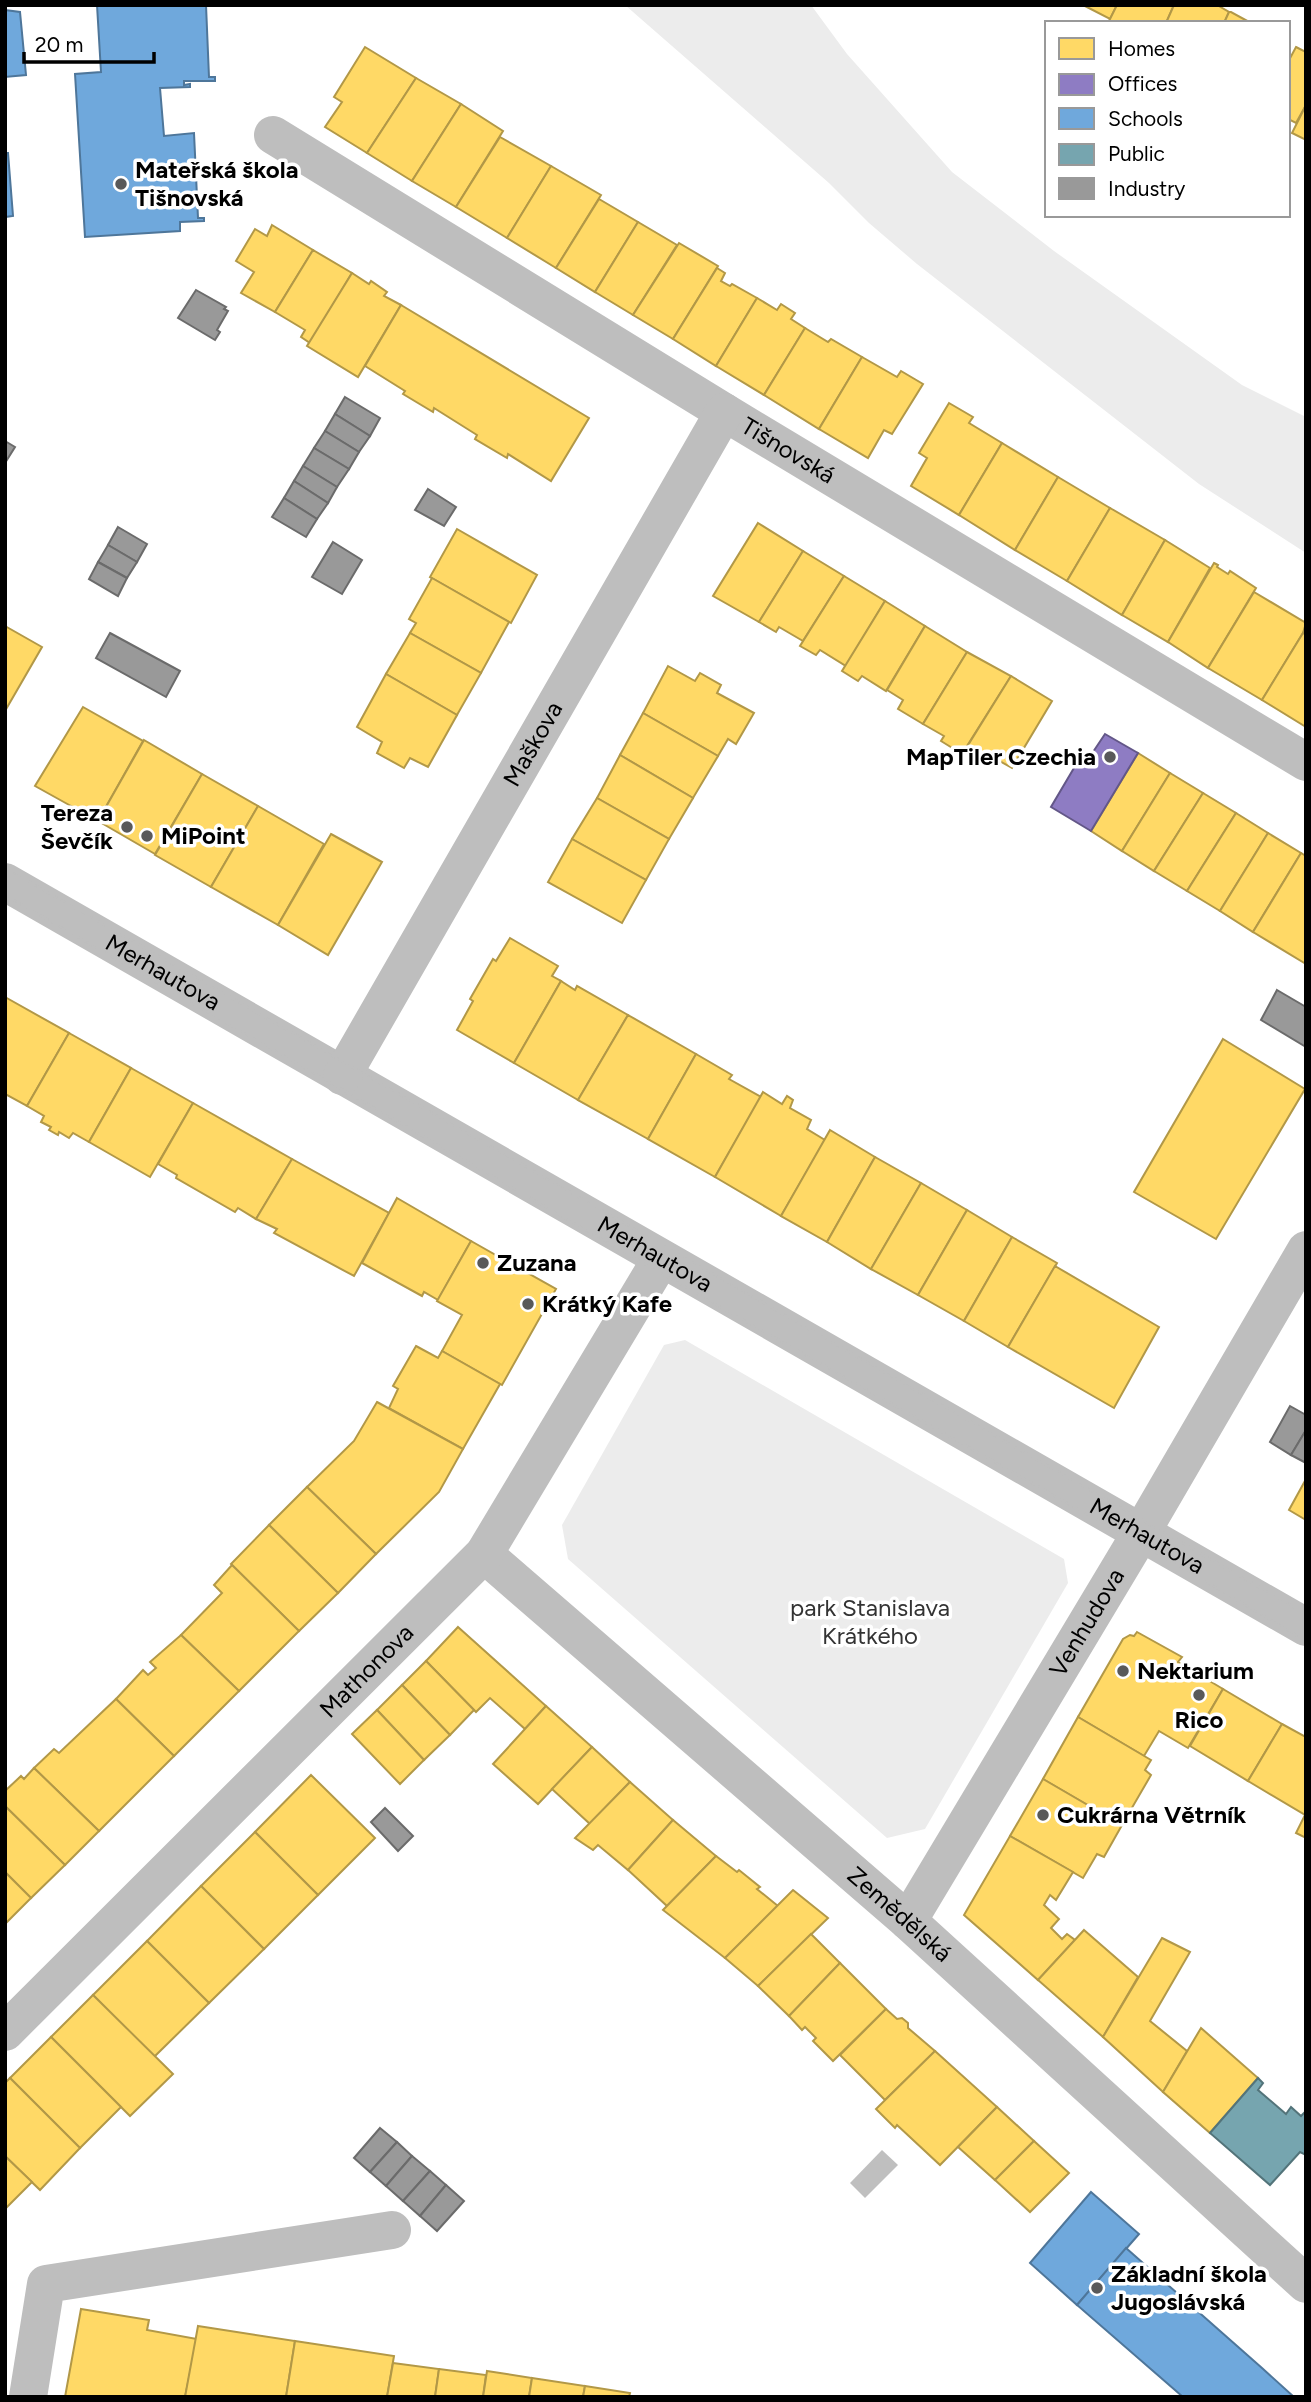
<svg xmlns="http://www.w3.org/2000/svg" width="1311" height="2402" font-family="Figtree,sans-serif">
<rect width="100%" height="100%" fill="#fff"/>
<g fill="#ececec">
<path d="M625 5H811L847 54 952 172 1054 251 1242 385 1306 417V553L1199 484 917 264 869 223 829 183Z"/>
<path d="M685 1340 1064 1559 1068 1583 925 1829 887 1838 568 1559 562 1525 664 1345Z"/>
</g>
<path fill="#bfbfbf" d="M882 2150 898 2165 865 2198 850 2183Z"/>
<g fill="#ffd966" stroke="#b29847" stroke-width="2">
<path d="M1083 5H1117L1110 19Z"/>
<path d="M1117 5H1174L1166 23H1108Z"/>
<path d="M1174 5H1217L1229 12 1224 23H1166Z"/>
<path d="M1229 12H1231L1251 23H1224Z"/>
<path d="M365 47 416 78 367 153 325 127 342 102 334 97Z"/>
<path d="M1296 47 1306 52V105L1296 123 1288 119V62Z"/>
<path d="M416 78 461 104 412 181 367 153Z"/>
<path d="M461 104 503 131 456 207 412 181Z"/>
<path d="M1306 105V140L1292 133Z"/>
<path d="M500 137 551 166 507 238 456 207Z"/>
<path d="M551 166 601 195 556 268 507 238Z"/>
<path d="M599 199 638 222 595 292 556 268Z"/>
<path d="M638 222 677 245 633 315 595 292Z"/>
<path d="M272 225 313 250 275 312 241 293 254 272 236 261 255 229 267 236Z"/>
<path d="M679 243 718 266 673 339 633 315Z"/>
<path d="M313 250 352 273 310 343 301 337 305 330 275 312Z"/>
<path d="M717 268 725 273 721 281 730 286 732 284 757 298 716 366 673 339Z"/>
<path d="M352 273 369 284 371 281 387 292 384 296 401 305 358 377 307 346Z"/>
<path d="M757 298 777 310 781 304 795 313 791 319 805 328 764 395 716 366Z"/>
<path d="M401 305 589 418 551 481 508 454 507 458 475 439 477 435 434 408 433 412 403 394 405 391 365 366Z"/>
<path d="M805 328 828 342 831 339 862 357 819 429 764 395Z"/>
<path d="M862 357 897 377 901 371 923 384 892 434 884 430 868 458 819 429Z"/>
<path d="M949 403 973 417 969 423 1002 443 959 515 911 486 927 458 919 453Z"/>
<path d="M1002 443 1058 477 1015 550 959 515Z"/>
<path d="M1058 477 1110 508 1067 581 1015 550Z"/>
<path d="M1110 508 1165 540 1122 615 1067 581Z"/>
<path d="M758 523 803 551 759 622 713 596Z"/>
<path d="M457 529 537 575 511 623 430 577Z"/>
<path d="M1165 540 1210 568 1168 642 1122 615Z"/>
<path d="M803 551 844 576 803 641 779 627 776 632 759 622Z"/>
<path d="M1214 563 1218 565 1217 567 1228 574 1230 571 1256 588 1208 668 1168 642Z"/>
<path d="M844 576 885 601 846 666 820 650 816 655 800 646Z"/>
<path d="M432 578 509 622 481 673 410 633 416 623 409 619Z"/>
<path d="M1254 592 1306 623 1303 633 1262 700 1208 668Z"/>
<path d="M885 601 925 626 886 691 862 676 858 681 842 671Z"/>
<path d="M5 626 42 647 5 711Z"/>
<path d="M925 626 967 652 923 724 898 709 903 700 887 690Z"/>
<path d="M410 633 481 673 457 715 386 674Z"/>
<path d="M1303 633 1306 635V727L1262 700Z"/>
<path d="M967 652 1011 676 962 754 941 741 944 736 923 724Z"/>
<path d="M668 666 695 681 700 673 721 685 717 693 754 713 736 744 728 739 718 756 643 713Z"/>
<path d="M386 674 457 715 428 767 410 758 404 768 377 753 382 742 357 727Z"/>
<path d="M1011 676 1052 701 1012 768 996 759 991 765 965 750Z"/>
<path d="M83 707 143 741 98 821 35 786Z"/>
<path d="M643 713 718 756 693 798 620 755Z"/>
<path d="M144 740 202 774 155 854 98 821Z"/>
<path d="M1138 753 1170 773 1122 851 1091 831Z"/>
<path d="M620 755 693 798 669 839 597 798Z"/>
<path d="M1170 773 1203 793 1154 871 1122 851Z"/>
<path d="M202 774 258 806 211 887 155 855Z"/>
<path d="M1203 793 1236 813 1187 891 1154 871Z"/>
<path d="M597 798 669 839 646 880 572 839Z"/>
<path d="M258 806 324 844 278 925 211 887Z"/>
<path d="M1236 813 1268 833 1220 911 1187 891Z"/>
<path d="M1268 833 1301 853 1253 932 1220 911Z"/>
<path d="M331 834 382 862 328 955 278 925Z"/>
<path d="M572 839 646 880 622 923 548 882Z"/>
<path d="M1301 853 1306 856V964L1253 932Z"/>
<path d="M510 938 558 966 552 976 561 981 514 1063 457 1030 473 1001 470 999 493 959 496 961Z"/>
<path d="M561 981 575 990 577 986 628 1015 578 1100 514 1063Z"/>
<path d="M5 997 69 1033 27 1106 5 1094Z"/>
<path d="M628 1015 696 1054 648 1139 578 1100Z"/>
<path d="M69 1033 131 1068 89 1142 73 1133 69 1138 59 1132 58 1135 49 1130 51 1127 41 1122 44 1116 27 1106Z"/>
<path d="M1223 1039 1305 1089 1216 1239 1134 1192Z"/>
<path d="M696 1054 732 1075 729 1079 761 1097 715 1177 648 1139Z"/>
<path d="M131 1068 193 1103 150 1177 89 1142Z"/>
<path d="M763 1092 782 1104 787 1096 793 1100 790 1108 811 1120 807 1129 825 1140 781 1216 715 1177Z"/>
<path d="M193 1103 292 1159 256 1219 238 1208 235 1212 176 1178 177 1175 158 1164Z"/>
<path d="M830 1130 875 1157 827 1242 781 1216Z"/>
<path d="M875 1157 921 1183 871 1269 827 1242Z"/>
<path d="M292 1159 389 1213 354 1276 274 1233 277 1229 256 1219Z"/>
<path d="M921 1183 967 1210 918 1295 871 1269Z"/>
<path d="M397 1198 471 1241 438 1300 424 1292 422 1296 362 1263Z"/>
<path d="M967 1210 1012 1237 964 1321 918 1295Z"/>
<path d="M1012 1237 1057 1263 1008 1347 964 1321Z"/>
<path d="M471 1241 556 1289 502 1385 442 1351 462 1315 437 1301Z"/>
<path d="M1055 1266 1159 1327 1114 1408 1008 1347Z"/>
<path d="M416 1346 438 1358 442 1351 500 1384 463 1449 389 1408 398 1389 393 1386Z"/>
<path d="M377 1402 463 1449 439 1492 376 1554 307 1487 354 1441Z"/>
<path d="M1306 1479V1520L1289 1510Z"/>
<path d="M307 1487 376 1554 338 1593 269 1525Z"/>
<path d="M269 1525 338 1593 299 1631 231 1564Z"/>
<path d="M232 1565 299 1631 239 1691 181 1635 222 1593 214 1585Z"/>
<path d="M458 1627 546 1706 525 1729 490 1698 476 1712 426 1661Z"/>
<path d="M1137 1632 1182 1657 1178 1662 1223 1689 1188 1748 1159 1731 1144 1756 1078 1717 1123 1639 1130 1635 1134 1636Z"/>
<path d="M181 1635 239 1691 174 1756 116 1699 143 1670 148 1675 156 1668 150 1662Z"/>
<path d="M426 1661 474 1710 450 1735 402 1685Z"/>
<path d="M402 1685 450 1735 424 1760 377 1710Z"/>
<path d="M1223 1689 1282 1724 1248 1781 1190 1746Z"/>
<path d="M116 1699 174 1756 99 1831 34 1768 54 1749 59 1753Z"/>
<path d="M546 1706 592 1747 538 1804 493 1764Z"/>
<path d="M377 1710 424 1760 400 1784 352 1734Z"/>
<path d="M1078 1717 1151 1760 1145 1770 1151 1775 1122 1825 1043 1779Z"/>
<path d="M1282 1724 1306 1737V1838L1296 1833 1305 1815 1248 1781Z"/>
<path d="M592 1747 630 1782 590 1824 552 1789Z"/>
<path d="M34 1768 99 1831 65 1865 5 1806V1791L21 1776 24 1779Z"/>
<path d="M311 1775 375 1838 318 1895 255 1832Z"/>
<path d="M1043 1779 1122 1825 1104 1857 1097 1854 1083 1878 1010 1836Z"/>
<path d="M630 1782 673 1820 628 1870 598 1845 593 1850 575 1838Z"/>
<path d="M5 1806 65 1865 31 1898 5 1872Z"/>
<path d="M673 1820 716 1856 667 1906 628 1870Z"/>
<path d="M255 1832 318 1895 264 1949 201 1886Z"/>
<path d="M1010 1836 1073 1872 1056 1900 1050 1895 1044 1905 1059 1919 1051 1928 1062 1939 1067 1934 1075 1940 1038 1980 964 1915Z"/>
<path d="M716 1856 737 1872 739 1870 760 1887 757 1889 778 1906 725 1958 663 1910Z"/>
<path d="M5 1872 31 1898 5 1924Z"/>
<path d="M201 1886 264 1949 209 2003 147 1941Z"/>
<path d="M793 1890 828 1918 758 1986 725 1958Z"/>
<path d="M1084 1930 1138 1977 1103 2037 1038 1980Z"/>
<path d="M811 1934 840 1963 789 2016 758 1986Z"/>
<path d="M1162 1938 1190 1952 1150 2021 1187 2051 1163 2092 1103 2037Z"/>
<path d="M147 1941 209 2003 154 2057 93 1995Z"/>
<path d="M840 1963 886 2009 833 2061 813 2041 816 2038 805 2027 802 2030 789 2016Z"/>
<path d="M93 1995 173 2074 130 2116 51 2037Z"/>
<path d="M886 2009 897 2019 902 2018 908 2023V2028L935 2051 885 2100 840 2055Z"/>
<path d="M1201 2028 1258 2078 1210 2133 1163 2092Z"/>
<path d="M51 2037 121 2107 80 2148 10 2078Z"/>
<path d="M935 2051 997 2107 940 2165 897 2125 895 2128 876 2109Z"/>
<path d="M10 2078 80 2148 40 2190 5 2156V2083Z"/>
<path d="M997 2107 1034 2141 995 2180 958 2147Z"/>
<path d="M1034 2141 1069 2173 1030 2212 995 2180Z"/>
<path d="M5 2156 32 2182 5 2209Z"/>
<path d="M81 2309 149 2320 147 2330 197 2339 185 2397H65Z"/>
<path d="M198 2326 295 2341 286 2397H185Z"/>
<path d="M295 2341 394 2356 387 2397H286Z"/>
<path d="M393 2363 439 2369 435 2397H387Z"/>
<path d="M439 2369 486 2375 483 2397H435Z"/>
<path d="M487 2371 532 2378 529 2397H483Z"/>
<path d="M532 2378 585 2386 583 2397H529Z"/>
<path d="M585 2386 630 2393 629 2397H583Z"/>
</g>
<path fill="#8e7cc3" stroke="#635788" stroke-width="2" d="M1105 734 1138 753 1091 831 1051 807 1084 751 1091 755Z"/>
<g fill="#6fa8dc" stroke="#4e769a" stroke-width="2">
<path d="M97 5H206L209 77H215V81H184V85L190 84V87L160 88 164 136 194 133 198 218H204V221L180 222V231L85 237 75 74 101 72Z"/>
<path d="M5 10 20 12 26 75 5 77Z"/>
<path d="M5 153H8L13 216 5 217Z"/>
<path d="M1091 2192 1139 2234 1077 2305 1030 2263Z"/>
<path d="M1126 2248 1262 2368 1294 2397H1183L1077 2305Z"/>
</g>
<path fill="#76a5af" stroke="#53747a" stroke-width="2" d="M1258 2078 1263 2083 1258 2090 1286 2114 1291 2107 1301 2116 1306 2111V2155L1300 2152 1270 2185 1210 2133Z"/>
<g fill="#999" stroke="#6b6b6b" stroke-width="2">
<path d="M196 290 226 307 224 309 228 311 217 330 220 332 215 340 178 318Z"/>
<path d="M345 397 380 418 370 436 335 414Z"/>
<path d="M335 414 370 436 359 452 325 431Z"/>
<path d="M325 431 359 452 349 469 314 448Z"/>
<path d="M5 441 15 447 5 463Z"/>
<path d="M314 448 349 469 337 487 303 466Z"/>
<path d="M303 466 337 487 328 503 294 481Z"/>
<path d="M294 481 328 503 317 519 284 498Z"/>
<path d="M428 489 456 507 444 526 415 510Z"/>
<path d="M284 498 317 519 306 537 272 517Z"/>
<path d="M118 527 147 544 137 562 108 545Z"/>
<path d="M333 542 362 560 342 594 312 577Z"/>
<path d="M108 545 137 562 127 578 98 562Z"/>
<path d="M98 562 127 578 118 596 89 579Z"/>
<path d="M110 633 180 671 166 697 96 658Z"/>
<path d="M1277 990 1306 1007V1047L1261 1020Z"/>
<path d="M1290 1406 1306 1415V1430L1291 1455 1270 1442Z"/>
<path d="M1306 1430V1463L1291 1455Z"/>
<path d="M385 1808 413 1836 398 1851 371 1822Z"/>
<path d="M380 2128 397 2142 370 2172 354 2158Z"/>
<path d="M397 2142 412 2156 386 2186 370 2172Z"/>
<path d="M412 2156 430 2171 403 2201 386 2186Z"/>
<path d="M430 2171 446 2185 420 2216 403 2201Z"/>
<path d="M446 2185 464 2201 437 2231 420 2216Z"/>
</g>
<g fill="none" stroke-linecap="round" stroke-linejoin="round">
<g stroke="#bebebe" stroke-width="38">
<path id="s1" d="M273 135 724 412 1306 762"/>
<path id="s2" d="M5 882 1306 1627"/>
<path id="s3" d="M342 1076 724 412"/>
<path id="s4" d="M484 1554 908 1921 1306 2284"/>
<path id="s5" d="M908 1921 1148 1521 1306 1250"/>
<path id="s6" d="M5 2032 484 1554 661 1259"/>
<path d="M28 2397 46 2284 392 2230"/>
</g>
<g stroke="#bebebe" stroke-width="2">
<path d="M5 868C438 1118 873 1364 1306 1614"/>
<path d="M5 895 655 1270 1193 1574 1306 1641"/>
</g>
</g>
<g fill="#595959" stroke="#fff" stroke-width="2.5">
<circle cx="121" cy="184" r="7"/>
<circle cx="1110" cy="757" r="7"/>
<circle cx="127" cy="827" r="7"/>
<circle cx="147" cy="836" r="7"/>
<circle cx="483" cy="1263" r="7"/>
<circle cx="528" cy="1304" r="7"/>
<circle cx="1123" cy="1671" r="7"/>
<circle cx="1199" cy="1695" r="7"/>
<circle cx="1043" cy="1815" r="7"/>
<circle cx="1097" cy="2288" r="7"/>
</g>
<g text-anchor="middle" stroke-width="7" stroke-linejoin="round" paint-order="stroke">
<g font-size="24" font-weight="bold" fill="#000" stroke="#fff" text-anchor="start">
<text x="135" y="178">Mateřská škola<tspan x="135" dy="28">Tišnovská</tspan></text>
<text x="1096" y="765" text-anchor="end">MapTiler Czechia</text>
<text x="113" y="821" text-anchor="end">Tereza<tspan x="113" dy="28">Ševčík</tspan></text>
<text x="161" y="844">MiPoint</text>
<text x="497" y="1271">Zuzana</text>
<text x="542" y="1312">Krátký Kafe</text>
<text x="1137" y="1679">Nektarium</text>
<text x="1199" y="1728" text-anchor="middle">Rico</text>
<text x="1057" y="1823">Cukrárna Větrník</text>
<text x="1111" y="2282">Základní škola<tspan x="1111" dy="28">Jugoslávská</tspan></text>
</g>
<g font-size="24" fill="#000" stroke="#fff">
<text dy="8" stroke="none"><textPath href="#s1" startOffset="604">Tišnovská</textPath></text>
<text dy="8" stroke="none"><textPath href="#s3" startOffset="383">Maškova</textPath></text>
<text dy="8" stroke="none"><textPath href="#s2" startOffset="182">Merhautova</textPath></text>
<text dy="8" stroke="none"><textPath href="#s2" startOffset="749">Merhautova</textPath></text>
<text dy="8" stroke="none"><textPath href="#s2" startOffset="1316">Merhautova</textPath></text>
<text dy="8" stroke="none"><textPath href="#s5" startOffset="348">Venhudova</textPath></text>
<text dy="8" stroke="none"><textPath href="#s6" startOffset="511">Mathonova</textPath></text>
<text dy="8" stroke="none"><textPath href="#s4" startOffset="550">Zemědělská</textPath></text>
</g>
<g font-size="24" fill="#333" stroke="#fff">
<text x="870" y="1616">park Stanislava<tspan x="870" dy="28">Krátkého</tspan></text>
</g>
</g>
<rect width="1311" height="2402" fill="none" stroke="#000000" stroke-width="14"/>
<rect x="1045" y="21" width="245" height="196" fill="#ffffff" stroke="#999999" stroke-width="2"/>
<rect x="1059" y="38" width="35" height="21" fill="#ffd966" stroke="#999999" stroke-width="2"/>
<text x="1108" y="56" font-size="21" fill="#000000">Homes</text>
<rect x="1059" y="74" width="35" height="21" fill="#8e7cc3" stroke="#999999" stroke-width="2"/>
<text x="1108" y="91" font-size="21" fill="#000000">Offices</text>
<rect x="1059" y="108" width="35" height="21" fill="#6fa8dc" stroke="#999999" stroke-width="2"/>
<text x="1108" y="126" font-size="21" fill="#000000">Schools</text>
<rect x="1059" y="144" width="35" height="21" fill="#76a5af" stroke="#999999" stroke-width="2"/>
<text x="1108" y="161" font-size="21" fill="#000000">Public</text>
<rect x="1059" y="178" width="35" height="21" fill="#999999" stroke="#999999" stroke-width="2"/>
<text x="1108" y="196" font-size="21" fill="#000000">Industry</text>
<path d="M24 52v10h130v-10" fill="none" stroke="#000000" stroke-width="3.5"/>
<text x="35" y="52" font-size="21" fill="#000000" stroke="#ffffff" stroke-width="5" paint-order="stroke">20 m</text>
</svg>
